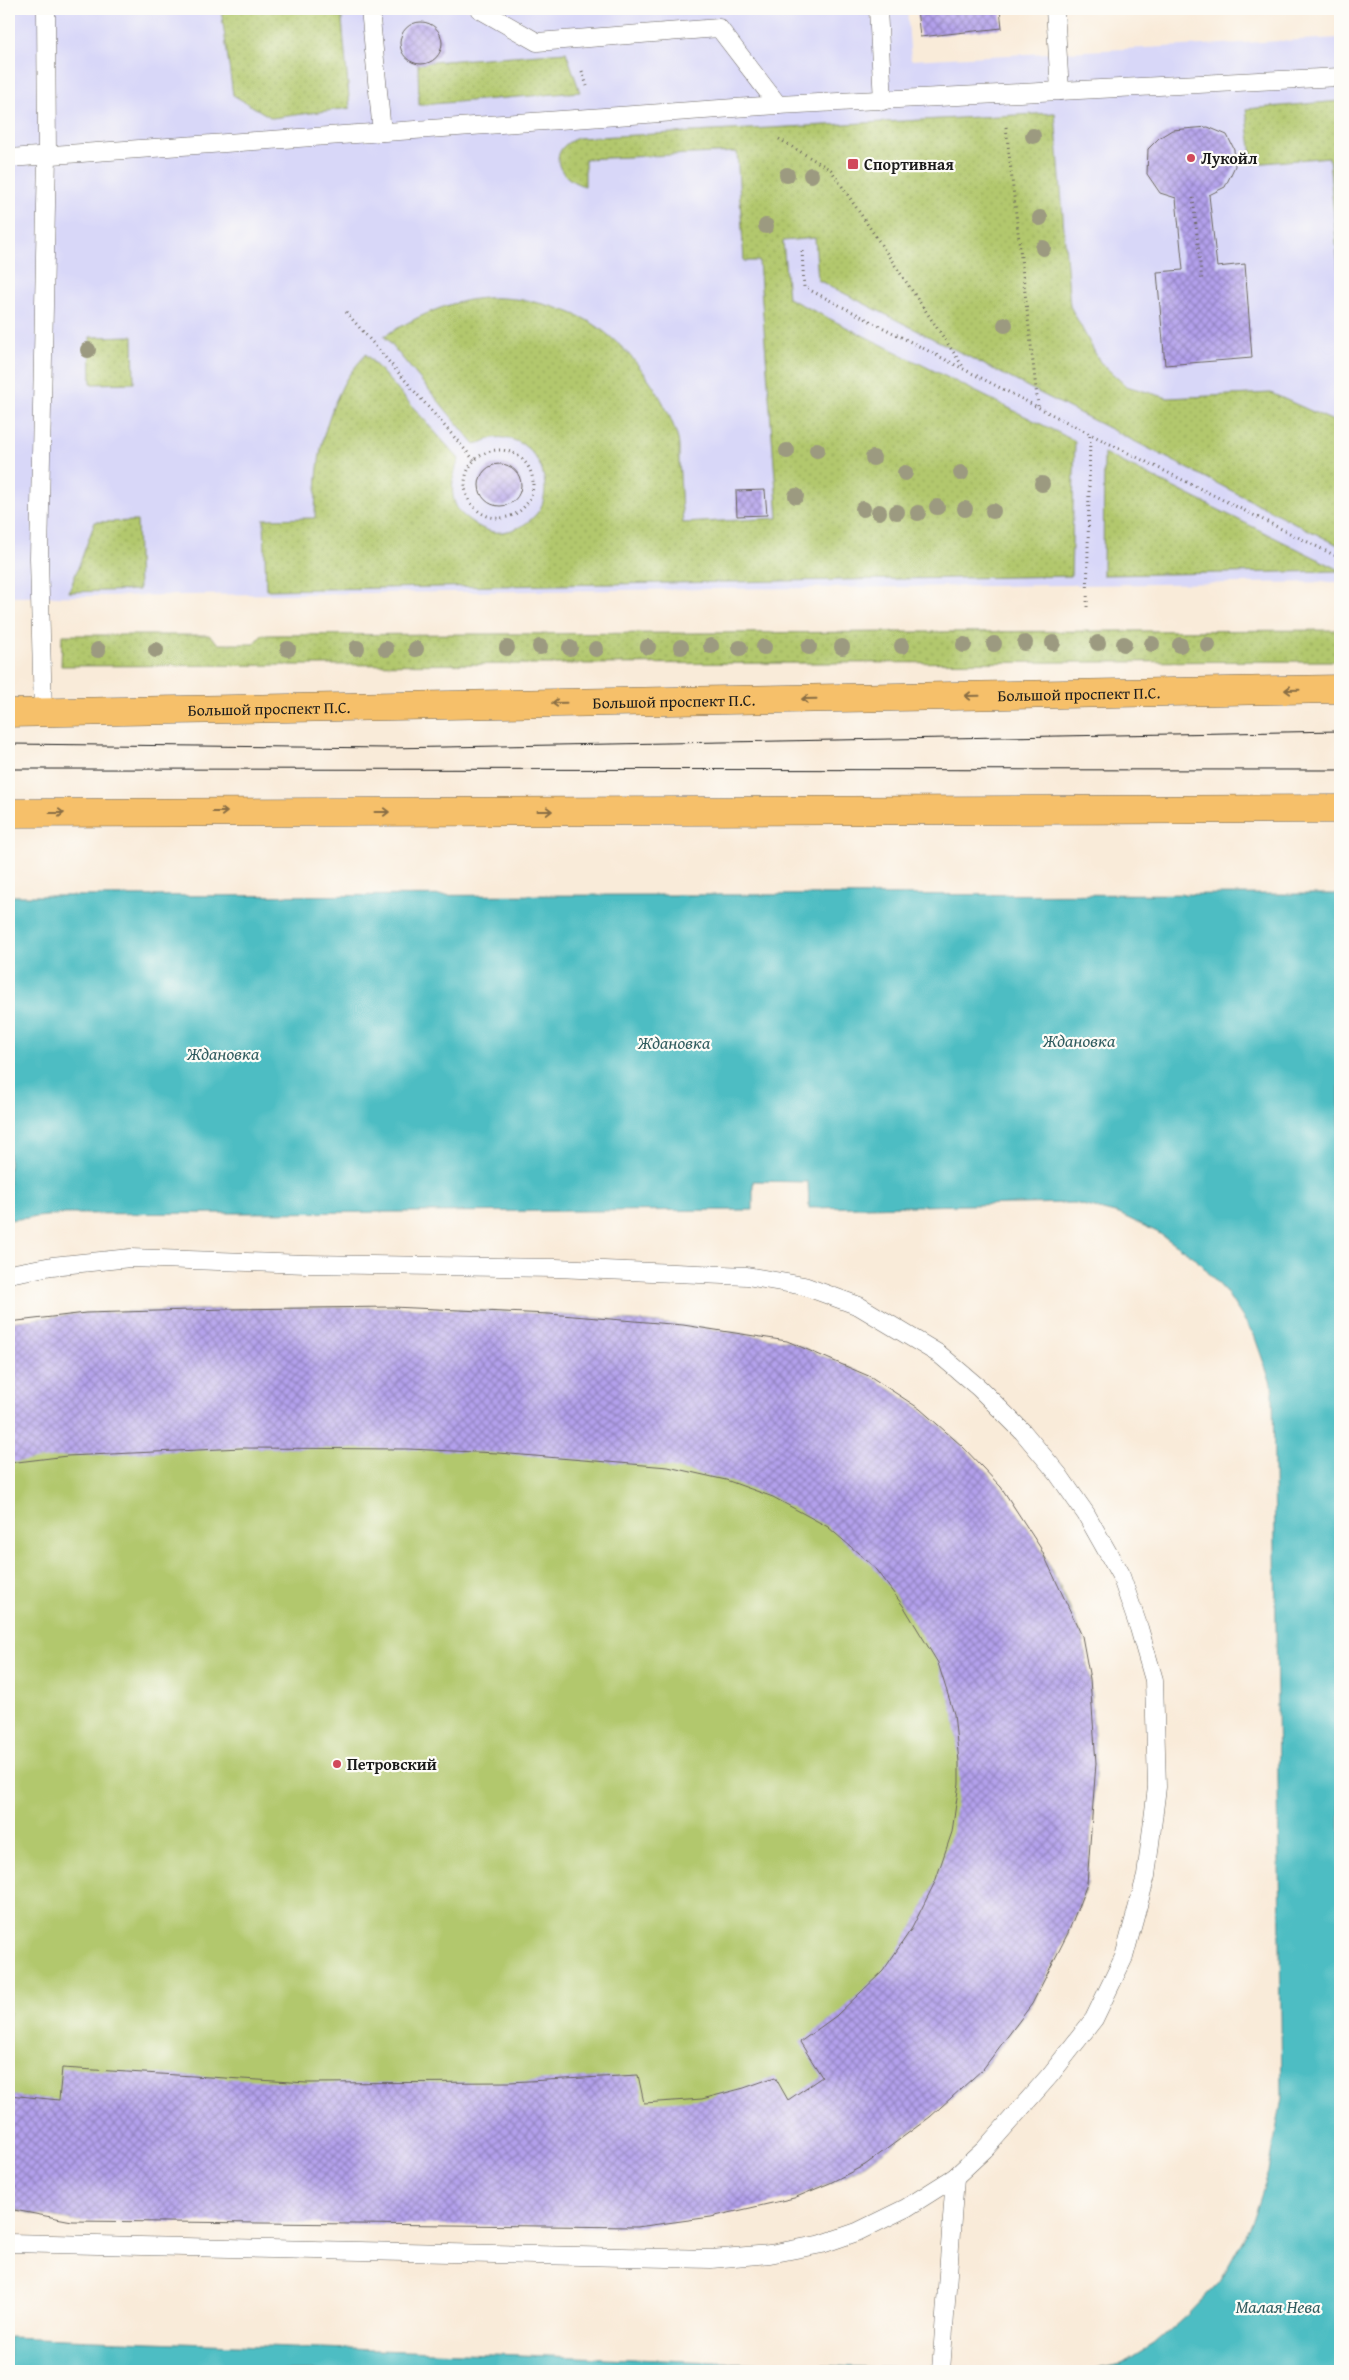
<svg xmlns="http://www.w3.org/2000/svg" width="1349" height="2380" font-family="'Gentium Book Plus',serif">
<defs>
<pattern id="grass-dots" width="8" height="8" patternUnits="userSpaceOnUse" patternTransform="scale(1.25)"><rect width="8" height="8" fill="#b2c86d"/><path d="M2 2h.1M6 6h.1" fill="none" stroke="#98ab5e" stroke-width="1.8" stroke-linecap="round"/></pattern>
<pattern id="building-cross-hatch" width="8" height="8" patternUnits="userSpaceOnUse" patternTransform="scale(1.25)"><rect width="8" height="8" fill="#b3a0ec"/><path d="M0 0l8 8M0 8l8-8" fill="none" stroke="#9182be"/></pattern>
</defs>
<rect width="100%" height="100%" fill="#fdfcf7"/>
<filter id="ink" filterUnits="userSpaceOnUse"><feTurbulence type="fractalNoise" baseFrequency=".02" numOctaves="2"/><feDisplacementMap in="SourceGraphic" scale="10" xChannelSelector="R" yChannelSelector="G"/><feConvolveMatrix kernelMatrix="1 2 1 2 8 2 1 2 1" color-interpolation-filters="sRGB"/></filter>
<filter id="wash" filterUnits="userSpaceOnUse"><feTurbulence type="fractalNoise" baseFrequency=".0096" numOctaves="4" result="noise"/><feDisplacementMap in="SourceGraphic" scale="20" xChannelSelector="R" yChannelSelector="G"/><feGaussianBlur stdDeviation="1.12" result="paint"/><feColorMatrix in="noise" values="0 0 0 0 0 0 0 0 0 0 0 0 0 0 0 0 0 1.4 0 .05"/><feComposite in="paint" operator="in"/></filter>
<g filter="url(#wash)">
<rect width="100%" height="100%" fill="#f9ebd9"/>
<path fill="#d8d7f8" d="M9 9H907L911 60 1340 38V582L9 597Z"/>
<g fill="url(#grass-dots)" stroke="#677244">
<path d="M221 9H341L350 108 272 118 233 95Z"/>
<path d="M566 52 580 92 419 105 418 63Z"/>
<path d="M1340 101V290L1329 157 1253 164 1246 109Z"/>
<path d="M1055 113 1070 306 1100 362 1126 386 1168 398 1271 393 1340 424V546L818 280 815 238 783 241 788 298 1075 441 1071 576 266 590 264 519 315 518C316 469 320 430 343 385 348 374 358 364 366 354L459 459C452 477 447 502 464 516 473 523 482 530 494 532 513 534 537 521 543 502 552 471 529 433 493 438 487 439 481 443 475 445L384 336C415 318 449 300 486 298 519 296 570 307 598 327 634 353 664 394 677 436 680 444 679 454 679 462 681 482 681 503 683 523L778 518 759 261H744L737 152 585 159V186C556 179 546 149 578 138Z"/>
<path d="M133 336 134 383 91 384 90 337Z"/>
<path d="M1104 453 1340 570V571L1103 575Z"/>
<path d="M137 521 139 590 69 592 95 522Z"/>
<path d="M1340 630V661L61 666 62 635H209L219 644H254L262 635Z"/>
</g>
<path fill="#b2c86d" stroke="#677244" d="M392 1307 549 1314 683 1325 787 1341 871 1377 920 1409 962 1446 1001 1487 1040 1547 1065 1597 1082 1636 1090 1680 1096 1763 1087 1884 1068 1933 1032 2004 983 2069 930 2117 865 2165 830 2183 794 2198 72 2221 9 2209V1322L86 1313 227 1309Z"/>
<g fill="#4ebdc3" stroke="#356c70">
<path d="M1339 894 1340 2371H1085L1122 2364 1154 2344 1187 2315 1220 2281 1251 2225 1269 2171 1282 2098 1273 1389 1254 1335 1226 1292 1194 1257 1157 1232 1119 1214 1074 1203 809 1208 808 1182 753 1181V1210L65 1214 9 1220V896Z"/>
<path d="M9 2337 974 2371H9Z"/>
</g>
<path fill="#f9ebd9" d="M894 2366 975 2369 977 2371H893Z"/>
<g id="blocks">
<g fill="url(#building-cross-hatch)">
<path d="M917 9H1000L1002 28 920 37Z"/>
<circle cx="421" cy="43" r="21"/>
<path d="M1208 127 1227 135 1234 149 1235 166 1225 187 1209 195 1217 267 1245 264 1252 358 1165 365 1157 272 1183 270 1176 198 1160 193 1147 174 1148 149 1159 138 1172 130Z"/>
<circle cx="500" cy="485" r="21"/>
<path d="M765 490 767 515 737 516 736 491Z"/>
<path d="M392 1307 549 1314 683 1325 787 1341 871 1377 920 1409 962 1446 1001 1487 1040 1547 1082 1636 1090 1679 1096 1763 1087 1884 1068 1933 1032 2004 983 2069 930 2117 865 2165 830 2183 794 2198 711 2217 637 2227 72 2221 9 2209V2095L59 2100 62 2068 307 2083 510 2082 638 2075 644 2103 702 2099 744 2088 775 2077 788 2100 822 2077 800 2042 836 2016 883 1971 912 1928 935 1882 952 1832 959 1783V1762L954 1714 938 1663 904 1607 873 1566 828 1527 773 1497 726 1480 668 1467 498 1453 408 1449 242 1448 67 1456 9 1463V1322L86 1313 227 1309Z"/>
</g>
</g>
</g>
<g filter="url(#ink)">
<use href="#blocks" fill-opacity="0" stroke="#69645e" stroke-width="1"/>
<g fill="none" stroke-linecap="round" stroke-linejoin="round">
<defs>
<g id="lane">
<path d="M370 9 382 132"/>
<path d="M479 9 537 42 719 28 778 105"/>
<path d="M878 9 883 101"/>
<path d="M1055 9 1060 91"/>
<path d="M9 158 778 105 1340 77"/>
<path d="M43 713 39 558 47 155 46 9"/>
<path d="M9 1274 52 1266 130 1258 307 1264 556 1268 747 1276 804 1286 859 1306 939 1354 979 1388 1023 1432 1058 1474 1086 1514 1121 1576 1139 1628 1154 1680 1157 1787 1146 1876 1124 1957 1094 2019 1051 2074 985 2149 955 2177 906 2208 857 2232 822 2244 770 2254 711 2259 9 2243"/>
<path d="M941 2371 955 2177"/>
</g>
<g id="primary">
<path id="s1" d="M9 713 1340 689"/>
<path d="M9 813 1340 809"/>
</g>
</defs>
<use href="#lane" stroke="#69645e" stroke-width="19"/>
<use href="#primary" stroke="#69645e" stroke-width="29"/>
<g stroke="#69645e" stroke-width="3" stroke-dasharray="1 4" stroke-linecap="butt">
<path d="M582 71 587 86"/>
<path d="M1006 127 1038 406"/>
<path d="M779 139 831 170 964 368"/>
<path d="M1193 198 1202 281"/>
<path d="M802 251 804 287 1090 434 1340 558"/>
<path d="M346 312 474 460"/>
<circle cx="499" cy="484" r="34"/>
<path d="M1087 607 1090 434"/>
</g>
<use href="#lane" stroke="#fff" stroke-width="18"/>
<use href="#primary" stroke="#f6c06b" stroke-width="28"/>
<g stroke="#1c1c1c" stroke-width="1">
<path d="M9 744 388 748 1340 731"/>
<path d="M9 769 1340 770"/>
</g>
</g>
<g fill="#9c9a80">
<circle cx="1033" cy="136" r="8"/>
<circle cx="787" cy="175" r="8"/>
<circle cx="811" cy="175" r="8"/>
<circle cx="1040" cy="218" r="8"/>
<circle cx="766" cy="226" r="8"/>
<circle cx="1043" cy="248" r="8"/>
<circle cx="1005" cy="325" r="8"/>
<circle cx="88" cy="350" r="8"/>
<circle cx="817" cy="450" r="8"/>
<circle cx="787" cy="451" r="8"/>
<circle cx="873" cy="458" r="8"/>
<circle cx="905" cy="473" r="8"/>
<circle cx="961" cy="473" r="8"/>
<circle cx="1042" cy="484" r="8"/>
<circle cx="796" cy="496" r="8"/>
<circle cx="937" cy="507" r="8"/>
<circle cx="863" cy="509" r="8"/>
<circle cx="965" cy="509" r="8"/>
<circle cx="993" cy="511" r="8"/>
<circle cx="879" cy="512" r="8"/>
<circle cx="897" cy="512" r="8"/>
<circle cx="918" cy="513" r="8"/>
<circle cx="1025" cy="643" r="8"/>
<circle cx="1053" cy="643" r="8"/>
<circle cx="1098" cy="643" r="8"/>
<circle cx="994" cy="644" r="8"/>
<circle cx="1124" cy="644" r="8"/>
<circle cx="1152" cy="644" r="8"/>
<circle cx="964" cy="645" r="8"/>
<circle cx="1180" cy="645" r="8"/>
<circle cx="1208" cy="645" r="8"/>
<circle cx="711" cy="646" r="8"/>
<circle cx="902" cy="646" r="8"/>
<circle cx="540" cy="647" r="8"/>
<circle cx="648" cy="647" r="8"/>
<circle cx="681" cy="647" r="8"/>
<circle cx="764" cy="647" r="8"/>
<circle cx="809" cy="647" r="8"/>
<circle cx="842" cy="647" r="8"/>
<circle cx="357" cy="648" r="8"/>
<circle cx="507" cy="648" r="8"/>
<circle cx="570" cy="648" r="8"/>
<circle cx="740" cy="648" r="8"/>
<circle cx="288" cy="649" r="8"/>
<circle cx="386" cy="649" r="8"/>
<circle cx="416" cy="649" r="8"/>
<circle cx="596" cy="649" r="8"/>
<circle cx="98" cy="650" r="8"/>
<circle cx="156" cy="650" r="8"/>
</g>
<defs><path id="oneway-shaft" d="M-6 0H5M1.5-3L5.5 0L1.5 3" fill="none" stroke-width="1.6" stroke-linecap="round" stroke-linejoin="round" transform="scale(1.25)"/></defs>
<g stroke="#896e44">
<use href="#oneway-shaft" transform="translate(1292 690) rotate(179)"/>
<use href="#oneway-shaft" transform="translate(972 696) rotate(179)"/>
<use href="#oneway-shaft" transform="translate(809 699) rotate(179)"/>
<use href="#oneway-shaft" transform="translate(559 703) rotate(179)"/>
<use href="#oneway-shaft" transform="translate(545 811)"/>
<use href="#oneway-shaft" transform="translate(220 812)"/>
<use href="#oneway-shaft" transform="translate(382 812)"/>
<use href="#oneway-shaft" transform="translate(57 813)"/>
</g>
</g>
<g fill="#d1495b" stroke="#fdfcf7" stroke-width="2">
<circle cx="1191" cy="158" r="5"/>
<rect x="847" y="158" width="12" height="12" rx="2.5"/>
<circle cx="337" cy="1764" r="5"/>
</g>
<g text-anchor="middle" stroke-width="4.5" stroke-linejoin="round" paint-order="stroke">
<g font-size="16" font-weight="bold" fill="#1c1c1c" stroke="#fdfcf7" text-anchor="start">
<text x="1201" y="164">Лукойл</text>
<text x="864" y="170">Спортивная</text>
<text x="347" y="1770">Петровский</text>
</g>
<g font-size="16" fill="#1c1c1c" stroke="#fdfcf7">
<text dy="6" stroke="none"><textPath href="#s1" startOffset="1070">Большой проспект П.С.</textPath></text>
<text dy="6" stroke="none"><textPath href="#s1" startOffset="665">Большой проспект П.С.</textPath></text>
<text dy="6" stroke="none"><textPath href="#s1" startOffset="260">Большой проспект П.С.</textPath></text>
</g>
<g font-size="18" font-style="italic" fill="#305c5f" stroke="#fdfcf7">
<text x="1079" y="1047">Ждановка</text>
<text x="674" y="1049">Ждановка</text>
<text x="223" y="1060">Ждановка</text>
<text x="1278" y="2313">Малая Нева</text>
</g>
</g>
<rect width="1349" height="2380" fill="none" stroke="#fdfcf7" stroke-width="30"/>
</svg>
